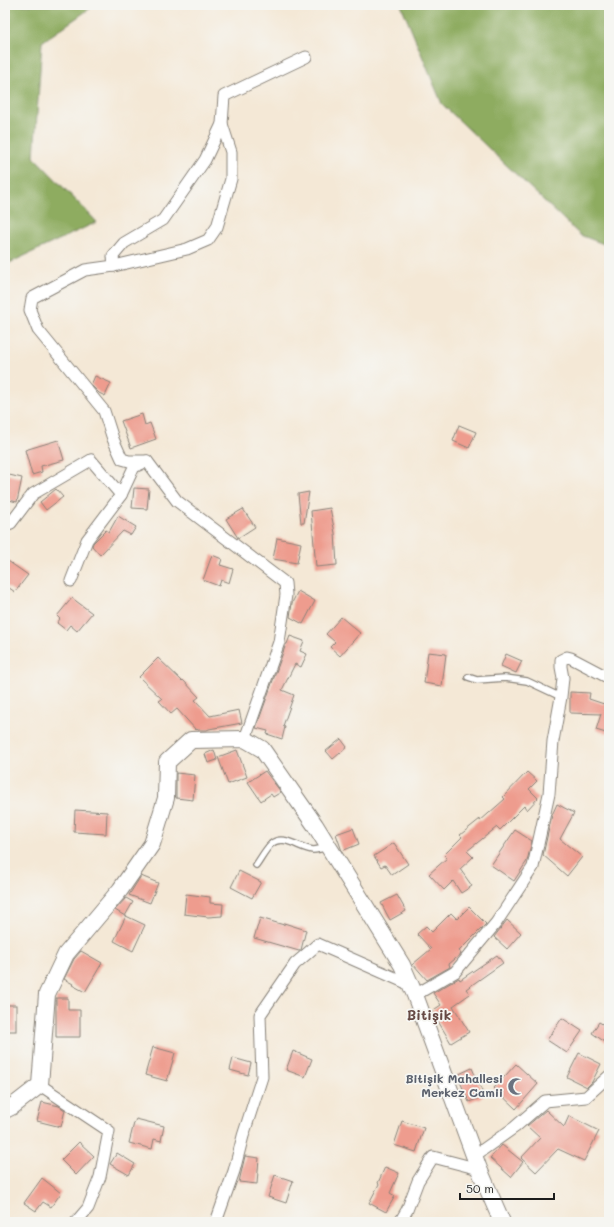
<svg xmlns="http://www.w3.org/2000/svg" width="614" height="1227" font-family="Mali,sans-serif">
<rect width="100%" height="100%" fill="#f6f6f2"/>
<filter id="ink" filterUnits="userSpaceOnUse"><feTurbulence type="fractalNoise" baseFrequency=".025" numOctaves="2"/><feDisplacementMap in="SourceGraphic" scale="8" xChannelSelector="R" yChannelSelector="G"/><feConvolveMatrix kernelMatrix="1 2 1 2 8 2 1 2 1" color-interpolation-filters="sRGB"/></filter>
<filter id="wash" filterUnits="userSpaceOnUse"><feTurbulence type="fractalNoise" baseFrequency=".012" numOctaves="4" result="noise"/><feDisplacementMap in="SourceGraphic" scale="16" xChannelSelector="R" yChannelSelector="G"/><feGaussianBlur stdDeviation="0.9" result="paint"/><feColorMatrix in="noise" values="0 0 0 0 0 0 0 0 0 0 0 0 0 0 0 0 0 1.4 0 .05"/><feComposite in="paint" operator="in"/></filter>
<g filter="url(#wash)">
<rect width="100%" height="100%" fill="#f4e8d6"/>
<g fill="#8eac60" stroke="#55643e">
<path d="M5 5H95L42 42 34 157 97 222 5 265Z"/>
<path d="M401 5H609V246L580 235 442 104Z"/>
</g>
<g id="blocks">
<g fill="#ee9c8e">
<path d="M95 376 111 383 105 396 99 393 91 385Z"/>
<path d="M142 414 145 425 150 423 156 439 131 448 121 421Z"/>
<path d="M459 425 476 432 469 448 453 441Z"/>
<path d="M58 440 64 460 41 466 42 472 32 475 25 450Z"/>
<path d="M5 474 22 478 17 502 5 499Z"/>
<path d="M134 488 149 489 147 509 132 508Z"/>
<path d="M56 489 63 497 46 510 40 502Z"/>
<path d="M309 492 304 523H301L298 494Z"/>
<path d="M330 508 335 533 337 565 316 567 311 511Z"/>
<path d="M243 509 255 527 238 538 226 519Z"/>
<path d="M118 516 136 527 131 535 123 531 100 555 92 546 93 543 106 530 109 532Z"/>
<path d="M277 538 301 543 297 563 273 559Z"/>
<path d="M212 555 222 559 220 565 233 569 229 583 221 580 219 586 203 580Z"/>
<path d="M5 559 28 575 15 592 5 585Z"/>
<path d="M298 591 315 601 303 624 290 617 292 603Z"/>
<path d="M72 598 92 613 77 631 70 625 66 630 57 623 60 619 57 616Z"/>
<path d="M341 617 360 633 340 656 330 647 335 642 326 634Z"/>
<path d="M290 636 304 641 300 651 307 654 301 667 295 664 282 690 294 695 283 726 285 727 282 739 267 734 268 731 256 728 286 644H287Z"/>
<path d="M428 652 446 654 442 686 424 683Z"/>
<path d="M506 654 522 661 516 673 501 666Z"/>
<path d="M158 658 182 681 183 680 199 697 195 700 210 716 239 710 242 723 209 729 207 730H198L197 729 196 730 177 709 171 714 159 701 162 699 139 677Z"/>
<path d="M570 692 590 693 589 699 604 704 607 695H609V734L596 730 601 714 570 713Z"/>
<path d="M341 739 347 747 333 759 326 751Z"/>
<path d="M214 750 217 760 208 763 205 754Z"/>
<path d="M237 750 247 777 228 784 218 757Z"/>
<path d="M265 771 281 792 273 797 271 794 261 801 248 782Z"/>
<path d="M527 772 537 781 529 789 538 798 527 810 524 806 500 830 497 827 467 851 473 857 460 869 472 886 461 893 453 881 444 890 429 874 447 858 444 855 462 837 460 835 480 819V821L505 799 503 797Z"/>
<path d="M176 773 195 775 193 800 176 798Z"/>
<path d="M557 804 574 813 560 839 582 857 567 876 543 855 552 815Z"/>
<path d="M75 810 107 812 106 834 74 832Z"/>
<path d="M353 828 359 844 342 851 336 834Z"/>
<path d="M515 830 532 841 527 861 514 881 491 865Z"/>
<path d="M394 843 408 864 392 875 385 865 381 867 374 856Z"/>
<path d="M239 871 261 882 252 898 231 887Z"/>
<path d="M141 876 158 883 150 903 129 895Z"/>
<path d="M186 894 210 897V903L223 904 222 916 208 917 184 914Z"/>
<path d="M397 895 406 911 390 920 381 903Z"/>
<path d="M126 898 133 902 125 916 115 910Z"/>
<path d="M469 907 486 924 459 951 461 954 449 964 450 967 427 980 413 964 431 949 417 934 426 926 432 932 451 913 457 919Z"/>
<path d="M126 916 145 925 133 951 114 941Z"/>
<path d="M260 918 284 925V923L306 930 301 950 299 951 254 938Z"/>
<path d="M507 920 521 933 507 949 494 937Z"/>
<path d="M81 951 102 963 85 992 72 985 73 984 64 979 74 959Z"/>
<path d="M497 955 503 963 466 989 470 994 453 1006 469 1032 451 1043 432 1011 441 1005 433 993 459 978 460 980Z"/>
<path d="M56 998H68V1010H80V1037H56Z"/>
<rect x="5" y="1005" width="11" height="26"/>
<path d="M562 1018 582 1031 567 1053 547 1040Z"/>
<path d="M599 1022 609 1028V1037L605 1042 592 1033Z"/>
<path d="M153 1047 175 1053 167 1081 145 1075Z"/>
<path d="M293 1051 312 1059 305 1077 286 1070Z"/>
<path d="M579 1053 601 1064 592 1082 587 1087 567 1077Z"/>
<path d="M233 1058 251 1063 248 1075 230 1070Z"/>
<path d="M516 1064 538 1084 516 1109 494 1088Z"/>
<path d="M472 1068 484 1096 469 1102 457 1075Z"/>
<path d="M42 1102 59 1106 65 1110 61 1127 37 1121Z"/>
<path d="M546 1110 564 1127 569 1116 599 1131 584 1161 558 1149 536 1172 521 1158 540 1138 527 1126Z"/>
<path d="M136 1119 164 1126 161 1141 154 1139 152 1149 129 1143 134 1123Z"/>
<path d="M402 1121 424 1128 416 1152 394 1145Z"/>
<path d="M79 1142 94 1156 76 1175 61 1160Z"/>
<path d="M502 1145 523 1162 511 1177 490 1158Z"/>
<path d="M117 1153 135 1164 129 1175 110 1164Z"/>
<path d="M245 1156 259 1158 257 1184 239 1182Z"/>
<path d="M385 1167 399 1173 390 1193 395 1196 386 1212 369 1203 379 1184 378 1183Z"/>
<path d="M275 1175 293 1181 286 1203 268 1197Z"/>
<path d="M42 1178 61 1193 51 1207 43 1202 36 1211 24 1203Z"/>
</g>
</g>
</g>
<g filter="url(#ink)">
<use href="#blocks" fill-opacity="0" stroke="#888279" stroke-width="1"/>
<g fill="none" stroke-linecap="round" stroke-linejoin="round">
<defs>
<g id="lane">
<path d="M468 677 477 680 505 678 527 681 561 697"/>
<path d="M256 865C261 858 265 850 271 844 283 833 300 849 313 850 317 850 322 848 326 848"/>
</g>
<g id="street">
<path d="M114 266 113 256 124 243 163 220 205 160 222 124 224 96 306 57"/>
<path d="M147 461H129L122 459 113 439 104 411 38 330 30 310 32 298 85 270 114 266 187 249 208 240 217 227 231 179V152L222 124"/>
<path d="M121 495 134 467 147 461 177 501 285 583 286 595 279 642 245 739"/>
<path d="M5 525 11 523 33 494 91 460 121 495 87 540 71 581"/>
<path d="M415 995 455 972 496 923 533 867 549 794 553 741 561 697 563 678 561 667V660L567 657 571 658 609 678"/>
<path d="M40 1085 109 1131 100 1177 88 1208 76 1222"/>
<path d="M474 1156 515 1127 545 1101 586 1097 609 1076"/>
<path d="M216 1222 234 1171 243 1136 262 1077 260 1015 295 964 318 944 411 985"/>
<path d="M400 1222 407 1210 418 1181 433 1157 479 1169"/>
</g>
<path id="secondary" d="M5 1110 13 1106 40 1085 47 994 66 954 120 890 152 844 166 798 167 762 191 740 245 739 262 749 315 825 402 965 415 995 479 1169 502 1222"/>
</defs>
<use href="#lane" stroke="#888279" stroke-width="8"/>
<use href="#street" stroke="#888279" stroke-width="13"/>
<use href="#secondary" stroke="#888279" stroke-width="18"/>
<use href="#lane" stroke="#fff" stroke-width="5.5"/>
<use href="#street" stroke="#fff" stroke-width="11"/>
<use href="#secondary" stroke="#fff" stroke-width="16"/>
</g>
</g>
<defs>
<symbol id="mosque-bare" viewBox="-9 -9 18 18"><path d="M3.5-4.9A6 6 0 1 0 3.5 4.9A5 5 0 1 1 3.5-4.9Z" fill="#6b7280" stroke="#f6f6f2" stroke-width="2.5" paint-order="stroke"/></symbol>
</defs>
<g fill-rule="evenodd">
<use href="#mosque-bare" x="504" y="1074" width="25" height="25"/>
</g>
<g text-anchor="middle" stroke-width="3.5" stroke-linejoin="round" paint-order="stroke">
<g font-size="12" font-weight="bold" fill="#5b616d" stroke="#f6f6f2" text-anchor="end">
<text x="503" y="1083">Bitişik Mahallesi<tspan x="503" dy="14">Merkez Camii</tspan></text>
</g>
<g font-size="14" font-weight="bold" fill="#664944" stroke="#f6f6f2">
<text x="429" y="1020">Bitişik</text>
</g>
</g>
<rect width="614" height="1227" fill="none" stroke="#f6f6f2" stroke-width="20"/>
<path d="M460 1193v6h94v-6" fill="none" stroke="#1c1c1c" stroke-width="2"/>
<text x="466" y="1193" font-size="12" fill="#1c1c1c" stroke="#f6f6f2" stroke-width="3" paint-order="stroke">50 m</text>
</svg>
